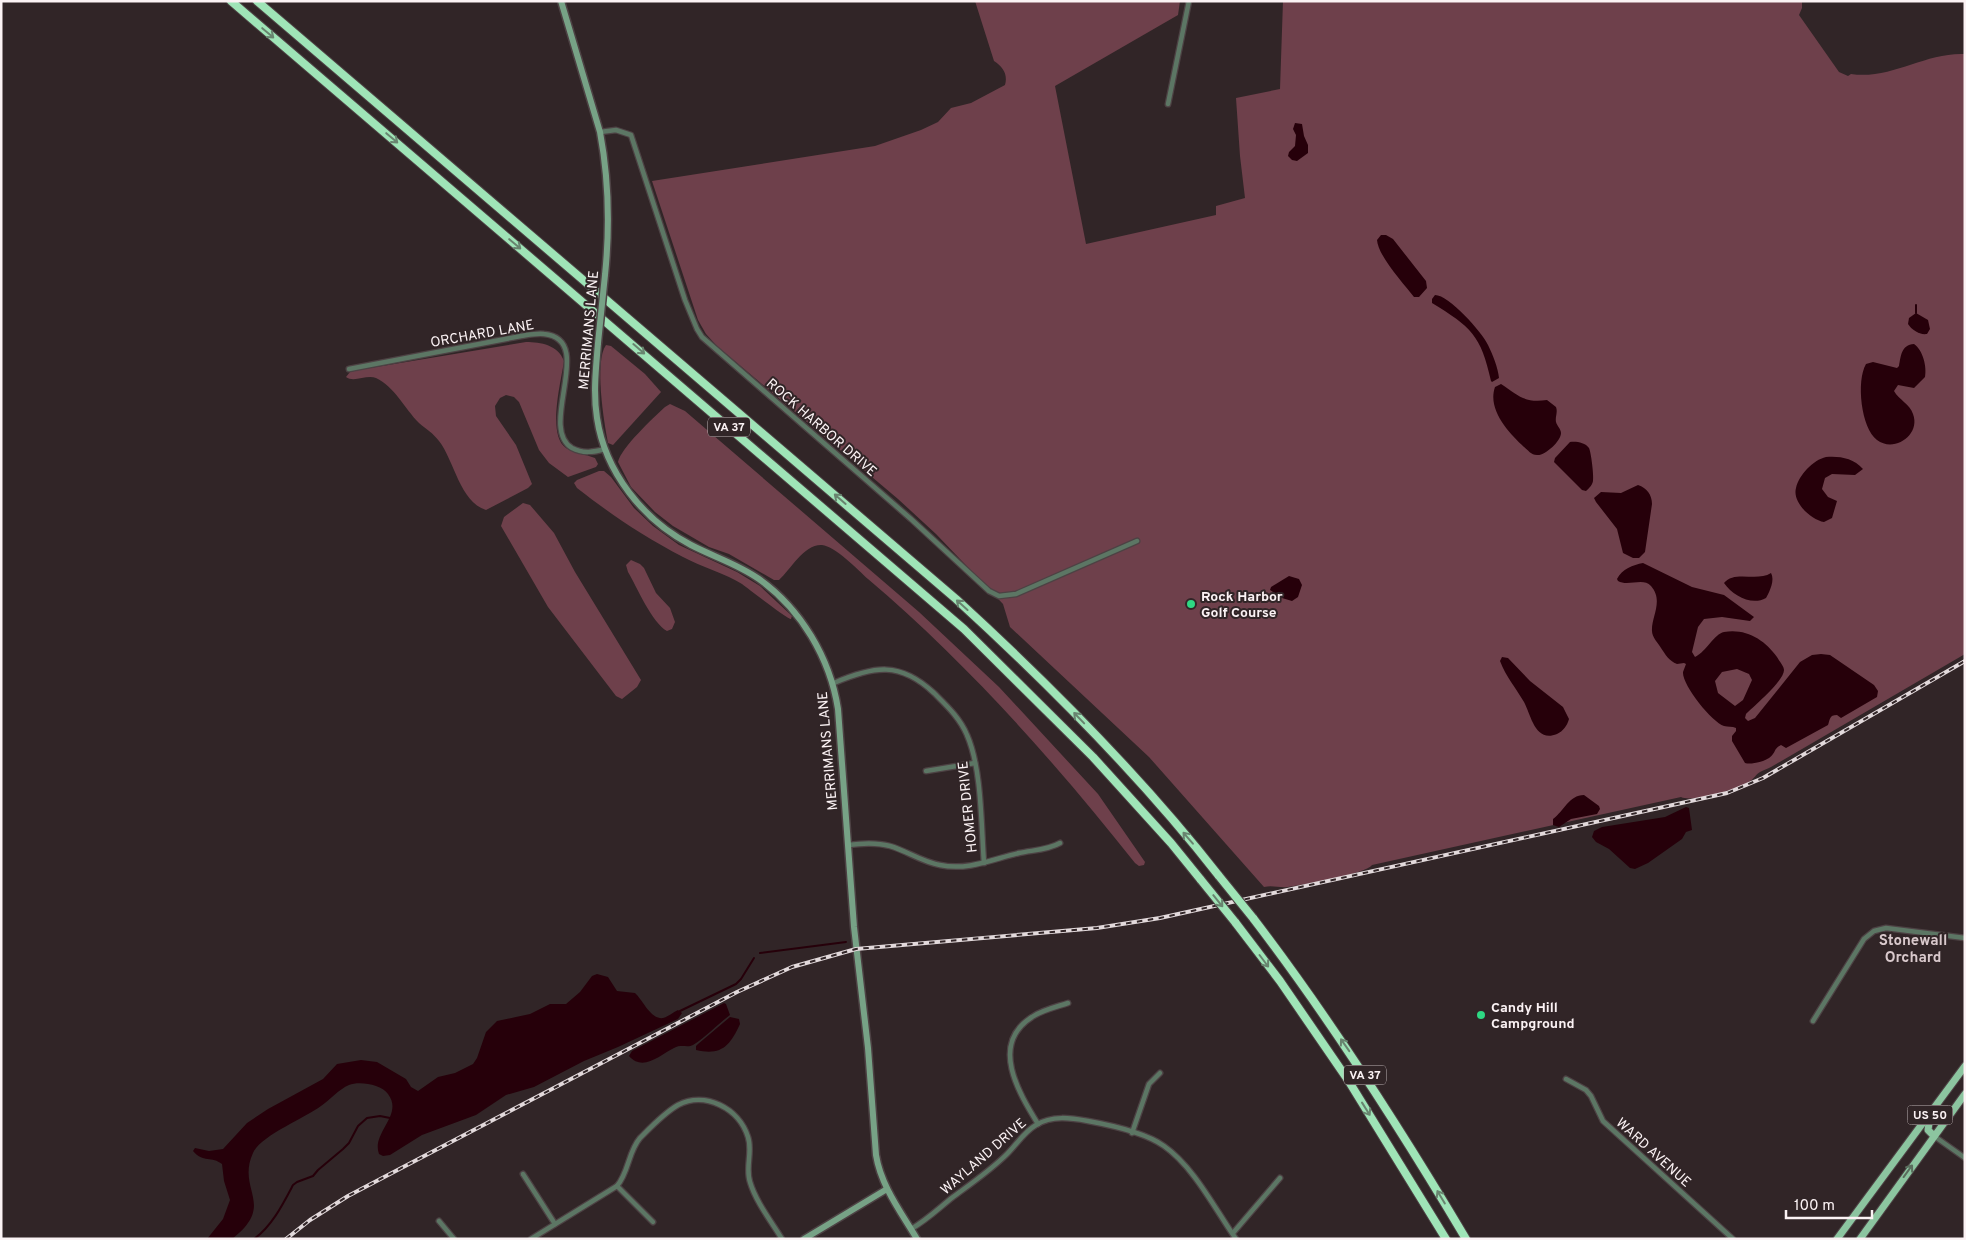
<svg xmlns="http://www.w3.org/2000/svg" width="1966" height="1240" font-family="Overpass,sans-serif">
<rect width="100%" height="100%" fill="#312527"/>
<g fill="#6e404b">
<path d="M975 1H1180L1178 15 1055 86 1086 244 1216 215V206L1245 198 1240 156 1236 98 1280 89 1283 1H1802V8L1799 15 1839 72 1848 76 1851 74C1891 80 1925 52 1965 54V654L1771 767C1768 769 1763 770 1760 772 1756 774 1754 779 1749 782 1737 789 1693 803 1681 797L1372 865C1366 874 1301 885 1288 887 1279 888 1273 885 1264 887L1149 757 1010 627 1003 604 936 534 898 499 717 346 706 334 698 320 652 181 875 146 921 130 938 122 951 108 971 103 1005 85C1008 74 1003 67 994 61Z"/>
<path d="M526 342C541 342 558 345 564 361 561 382 547 435 566 448 575 454 585 454 595 458L598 464 596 467 568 477 549 463 539 450 519 402 514 397 506 395 500 398 495 406 496 416 516 445 532 484 528 488 486 510C460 502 454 460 439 441 433 433 426 429 419 423 405 409 394 386 376 378 367 374 354 383 346 377L350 372 358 370Z"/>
<path d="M606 345 611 346 645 374 661 392 613 445 608 443C604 423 594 361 606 345Z"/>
<path d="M670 404 685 411 919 612 999 687 1098 794 1145 862 1144 865 1139 866 1135 863C1054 761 967 663 868 579 858 570 835 546 822 545 804 544 791 569 779 580H774L729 554 709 547 673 526 655 512 631 487 618 462C621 448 653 418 665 407Z"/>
<path d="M599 471H604L611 477 634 508 653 526 679 545 737 572 760 586 792 616 791 619C787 619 750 590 742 584 727 574 701 567 683 557 643 536 613 516 577 488L574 483 577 480Z"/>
<path d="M523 503 530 505 554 533 575 572 641 680 637 687 622 699 616 696 548 607 501 526 504 517Z"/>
<path d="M631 560 640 564 644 568 656 593 670 608 675 622 672 629 667 631C652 623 637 587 628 572L626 565Z"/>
</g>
<g fill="#26000a" fill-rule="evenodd">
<path d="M1295 123 1302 124 1304 136 1308 145V153L1297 161 1292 160 1288 156 1289 152 1295 146 1296 135 1293 129Z"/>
<path d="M1381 235H1386L1393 239 1426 281 1427 288 1419 297H1414C1404 284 1378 256 1377 240Z"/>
<path d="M1435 295C1449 295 1482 332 1488 345 1493 355 1498 368 1499 378L1492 382 1491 381C1481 335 1471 327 1432 303V299Z"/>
<path d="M1916 313 1928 320 1930 329 1927 334C1919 335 1912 330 1908 324L1909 318Z"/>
<path d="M1914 344C1923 350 1927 367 1925 377L1914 388 1898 385 1894 391C1899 400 1910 404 1913 414 1921 435 1894 453 1877 440 1861 428 1856 381 1866 364L1873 362 1897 368 1899 366C1901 356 1901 345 1914 344Z"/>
<path d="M1501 384C1519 396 1524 403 1547 400L1556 407C1558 412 1555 417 1556 422 1557 426 1561 429 1561 433 1561 441 1545 456 1537 455 1531 455 1528 450 1524 447 1509 433 1487 410 1495 387Z"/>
<path d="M1570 442C1575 441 1585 442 1589 448 1591 452 1594 475 1593 481 1592 486 1589 488 1586 491L1582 490 1554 462 1555 458Z"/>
<path d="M1826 457C1840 456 1853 458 1863 469L1855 475 1832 474 1825 478 1822 489 1828 497 1837 501 1832 518 1824 522C1811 520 1792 502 1796 488 1799 475 1813 460 1826 457Z"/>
<path d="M1638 485C1647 488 1652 495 1652 504L1645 552 1639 558H1633L1623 553 1617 529 1596 502 1594 498 1601 492 1621 493Z"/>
<path d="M1643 563 1692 587 1724 595 1754 617 1750 621 1722 617 1704 619 1698 627 1692 652 1695 657C1707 651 1714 634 1724 632 1746 628 1765 640 1777 657 1779 661 1784 666 1784 670 1784 681 1754 706 1746 714L1745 718 1748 721 1755 718 1800 662 1812 655 1821 654 1830 655 1874 685 1878 691 1877 697 1841 718 1837 715C1829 715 1830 720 1828 725L1786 748 1781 745C1775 748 1776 750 1773 754 1769 761 1752 765 1745 763L1732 741V736L1736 731V728C1732 726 1728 727 1724 726 1712 722 1682 685 1683 672 1684 669 1685 667 1686 664L1684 663 1677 664C1669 661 1665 654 1661 648 1658 643 1652 637 1652 631 1651 617 1664 601 1651 586 1643 577 1628 587 1618 581L1617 579C1622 569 1633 565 1643 563ZM1737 669 1749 674 1752 680 1743 700 1735 706 1718 693 1715 681 1722 672Z"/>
<path d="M1771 573C1775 580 1770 591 1766 598 1752 606 1733 596 1724 583 1734 570 1757 582 1771 573Z"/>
<path d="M1289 576 1299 579 1302 585 1298 597 1292 601 1282 598 1270 590 1271 587Z"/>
<path d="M1502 657 1508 658 1530 681 1563 707 1569 719C1567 726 1563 731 1557 734 1535 743 1531 715 1524 702 1516 688 1506 677 1500 661Z"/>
<path d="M1584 795 1599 806 1600 809 1597 814 1571 819 1559 827 1553 825V819C1564 811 1569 795 1584 795Z"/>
<path d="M1686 807 1689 808 1692 830 1686 832 1682 839 1648 863 1635 869 1630 868 1609 849 1596 842 1592 837 1594 831 1602 827 1665 817Z"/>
<path d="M597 974 608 977 617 991 635 993C642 999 651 1020 663 1018 668 1017 673 1012 678 1010L682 1013 678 1019 618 1047 584 1061 534 1087 506 1095 476 1115 422 1135 390 1155 383 1156 379 1154C371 1133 404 1115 388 1094 381 1084 359 1081 349 1085 339 1089 330 1100 321 1106 305 1118 260 1136 253 1153 236 1190 277 1204 232 1239H207L223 1219 230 1200 224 1181 222 1164C212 1156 203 1163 193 1151L195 1148 209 1151 223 1149 247 1123 268 1109 323 1079 337 1064 361 1060 377 1062 406 1079 411 1087 418 1091 438 1077 455 1073 473 1064 477 1058 486 1032 497 1021 530 1014 550 1004H566L580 992 592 976Z"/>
<path d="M724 1003 726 1004 730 1015C718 1024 706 1037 693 1045 688 1048 681 1044 674 1048 660 1055 643 1072 629 1056L632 1051Z"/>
<path d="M730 1017 739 1019 740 1024C730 1046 721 1056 696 1050V1046L698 1044Z"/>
</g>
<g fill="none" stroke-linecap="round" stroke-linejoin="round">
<g stroke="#26000a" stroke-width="2">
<path d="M1916 305V313"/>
<path d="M760 953 846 942"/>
<path d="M680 1011 736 984 741 979 754 958"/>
<path d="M254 1239C272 1226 283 1204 293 1185L297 1182 313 1176 318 1170 343 1149 349 1143 358 1126 367 1118 380 1116 390 1118"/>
</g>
<defs>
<g id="street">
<path d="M1168 104 1189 1"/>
<path d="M600 132 616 130 631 135 685 300 697 329 702 337 911 519 989 591 999 596 1016 594 1137 541"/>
<path d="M349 369 521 336C528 335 537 333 544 334 597 339 537 427 572 448 583 454 594 452 605 449"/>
<path d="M834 683C874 666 900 661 934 693 947 706 960 718 967 735 982 769 981 825 984 863"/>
<path d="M926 771 975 763"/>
<path d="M848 845C862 843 876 842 890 846 907 851 922 862 940 865 968 871 993 859 1019 853 1033 850 1048 850 1060 843"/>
<path d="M1813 1021 1864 939 1874 931 1886 928 1965 938"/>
<path d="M1566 1079 1586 1090 1591 1096 1603 1121 1733 1239"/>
<path d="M1038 1124C1019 1093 989 1044 1032 1017 1042 1010 1056 1007 1068 1003"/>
<path d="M1132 1133 1149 1084 1160 1073"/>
<path d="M1934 1136 1965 1158"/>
<path d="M523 1174 555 1224"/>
<path d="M617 1186 653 1222"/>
<path d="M439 1221 454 1239"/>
<path d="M911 1229C927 1220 939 1208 953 1197 972 1183 991 1170 1007 1154 1017 1144 1024 1132 1036 1125 1052 1115 1071 1118 1088 1121 1110 1125 1146 1133 1164 1146 1194 1167 1215 1209 1236 1239"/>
<path d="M1233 1233 1280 1178"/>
<path d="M531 1239 617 1186C629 1172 628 1152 640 1138 651 1127 664 1113 678 1105 705 1091 739 1108 748 1137 753 1152 745 1167 750 1182 756 1202 771 1221 782 1239"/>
</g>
<g id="secondary">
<path d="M561 1 600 132C609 180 610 226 605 275"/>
<path d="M598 343C596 368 593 393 597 418 605 472 643 520 691 545 714 557 738 564 759 579 801 609 830 658 838 709L854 927 868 1048 876 1155C881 1186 901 1212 917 1239"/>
<path d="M804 1239 887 1189"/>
</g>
<g id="primary">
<path d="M1930 1117 1928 1130 1934 1136"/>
<path d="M1837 1239 1965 1066"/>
<path d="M1860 1239 1965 1094"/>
</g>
<g id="highway">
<path d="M231 1 964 629 1093 757 1171 843 1201 880"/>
<path d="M257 1 956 599C1050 685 1141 776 1219 876"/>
<path d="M1253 918C1331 1020 1400 1128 1466 1239"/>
<path d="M1235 922 1280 981 1348 1080 1446 1239"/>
</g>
</defs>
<use href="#street" stroke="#4d4244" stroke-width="7"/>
<use href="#secondary" stroke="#4d4244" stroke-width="9"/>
<use href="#primary" stroke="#4d4244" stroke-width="9"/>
<use href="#highway" stroke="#4d4244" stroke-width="10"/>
<use href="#street" stroke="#5c7664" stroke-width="4.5"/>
<use href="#secondary" stroke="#77a286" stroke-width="6"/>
<use href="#primary" stroke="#8cc5a0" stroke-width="7"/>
<use href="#highway" stroke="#9fe4b7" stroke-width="8"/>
<defs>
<path id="rail" d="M286 1239 310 1220 348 1196 737 992 792 967 856 949 1097 928 1160 918 1727 793 1763 778 1965 661"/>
</defs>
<use href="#rail" stroke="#e2d9db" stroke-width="4"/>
<use href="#rail" stroke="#312527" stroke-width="2" stroke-dasharray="5.5" stroke-linecap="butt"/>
<defs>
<path id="secondary-bridge" d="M598 343 605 275"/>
<g id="highway-bridge">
<path d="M1219 876 1253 918"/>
<path d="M1201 880 1235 922"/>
</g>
</defs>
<use href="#secondary-bridge" stroke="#4d4244" stroke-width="9" stroke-linecap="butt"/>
<use href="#highway-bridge" stroke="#4d4244" stroke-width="10" stroke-linecap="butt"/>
<use href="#secondary-bridge" stroke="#77a286" stroke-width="6"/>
<use href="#highway-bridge" stroke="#9fe4b7" stroke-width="8"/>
</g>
<defs><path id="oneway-shaft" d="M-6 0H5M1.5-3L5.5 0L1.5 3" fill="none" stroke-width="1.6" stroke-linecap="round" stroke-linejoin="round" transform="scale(1.25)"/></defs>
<g stroke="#68846f">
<use href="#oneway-shaft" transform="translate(268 33) rotate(40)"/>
<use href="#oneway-shaft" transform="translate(392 138) rotate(40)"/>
<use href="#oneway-shaft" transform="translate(515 244) rotate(40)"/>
<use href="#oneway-shaft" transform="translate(639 349) rotate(41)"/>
<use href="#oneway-shaft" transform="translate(840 499) rotate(-139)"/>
<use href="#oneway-shaft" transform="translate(962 605) rotate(-138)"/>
<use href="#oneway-shaft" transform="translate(1079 718) rotate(-134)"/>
<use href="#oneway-shaft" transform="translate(1188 838) rotate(-131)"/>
<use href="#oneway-shaft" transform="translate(1218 901) rotate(51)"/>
<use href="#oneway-shaft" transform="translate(1264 961) rotate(53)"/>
<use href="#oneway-shaft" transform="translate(1345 1045) rotate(-125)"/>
<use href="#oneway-shaft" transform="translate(1366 1109) rotate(58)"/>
<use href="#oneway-shaft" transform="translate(1441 1197) rotate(-121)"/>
</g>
<use stroke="#5a6d5d" href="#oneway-shaft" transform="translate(1908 1171) rotate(-54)"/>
<g fill="#2ed883" stroke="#312527" stroke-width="2">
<circle cx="1191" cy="604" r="5"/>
<circle cx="1481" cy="1015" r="5"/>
</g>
<g text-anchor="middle" stroke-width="4" stroke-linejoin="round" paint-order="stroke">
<g fill="#312527" stroke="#beb4b6" stroke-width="1">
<rect x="708" y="417.5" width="42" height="19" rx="4"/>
<rect x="1344" y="1065.5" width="42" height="19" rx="4"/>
<rect x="1907.5" y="1105.5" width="45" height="19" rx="4"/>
</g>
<g font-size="12" font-weight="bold" fill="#fbf2f4">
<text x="729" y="431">VA 37</text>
<text x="1365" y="1079">VA 37</text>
<text x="1930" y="1119">US 50</text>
</g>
<g font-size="14" fill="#fbf2f4" stroke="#312527">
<text transform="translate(588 330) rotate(-85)" y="5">MERRIMANS LANE</text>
<text transform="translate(482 333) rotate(-10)" y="5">ORCHARD LANE</text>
<text transform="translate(822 427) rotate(41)" y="5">ROCK HARBOR DRIVE</text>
<text transform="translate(827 751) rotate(-95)" y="5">MERRIMANS LANE</text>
<text transform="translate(967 807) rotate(-96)" y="5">HOMER DRIVE</text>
<text transform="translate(1654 1152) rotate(42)" y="5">WARD AVENUE</text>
<text transform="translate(983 1156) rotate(-41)" y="5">WAYLAND DRIVE</text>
</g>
<g font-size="14" font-weight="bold" fill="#fbf2f4" stroke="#312527" text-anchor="start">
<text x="1201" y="601">Rock Harbor<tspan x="1201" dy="16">Golf Course</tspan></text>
<text x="1491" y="1012">Candy Hill<tspan x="1491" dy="16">Campground</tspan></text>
</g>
<g font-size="15" font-weight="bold" fill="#d9c9cc" stroke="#312527">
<text x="1913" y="945">Stonewall<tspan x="1913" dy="17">Orchard</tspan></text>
</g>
</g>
<rect width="1966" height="1240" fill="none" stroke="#fbf2f4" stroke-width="5"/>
<path d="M1786 1210v8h86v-8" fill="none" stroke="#fbf2f4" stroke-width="2.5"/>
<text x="1794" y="1210" font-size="15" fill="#fbf2f4" stroke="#312527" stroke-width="4" paint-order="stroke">100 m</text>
</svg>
